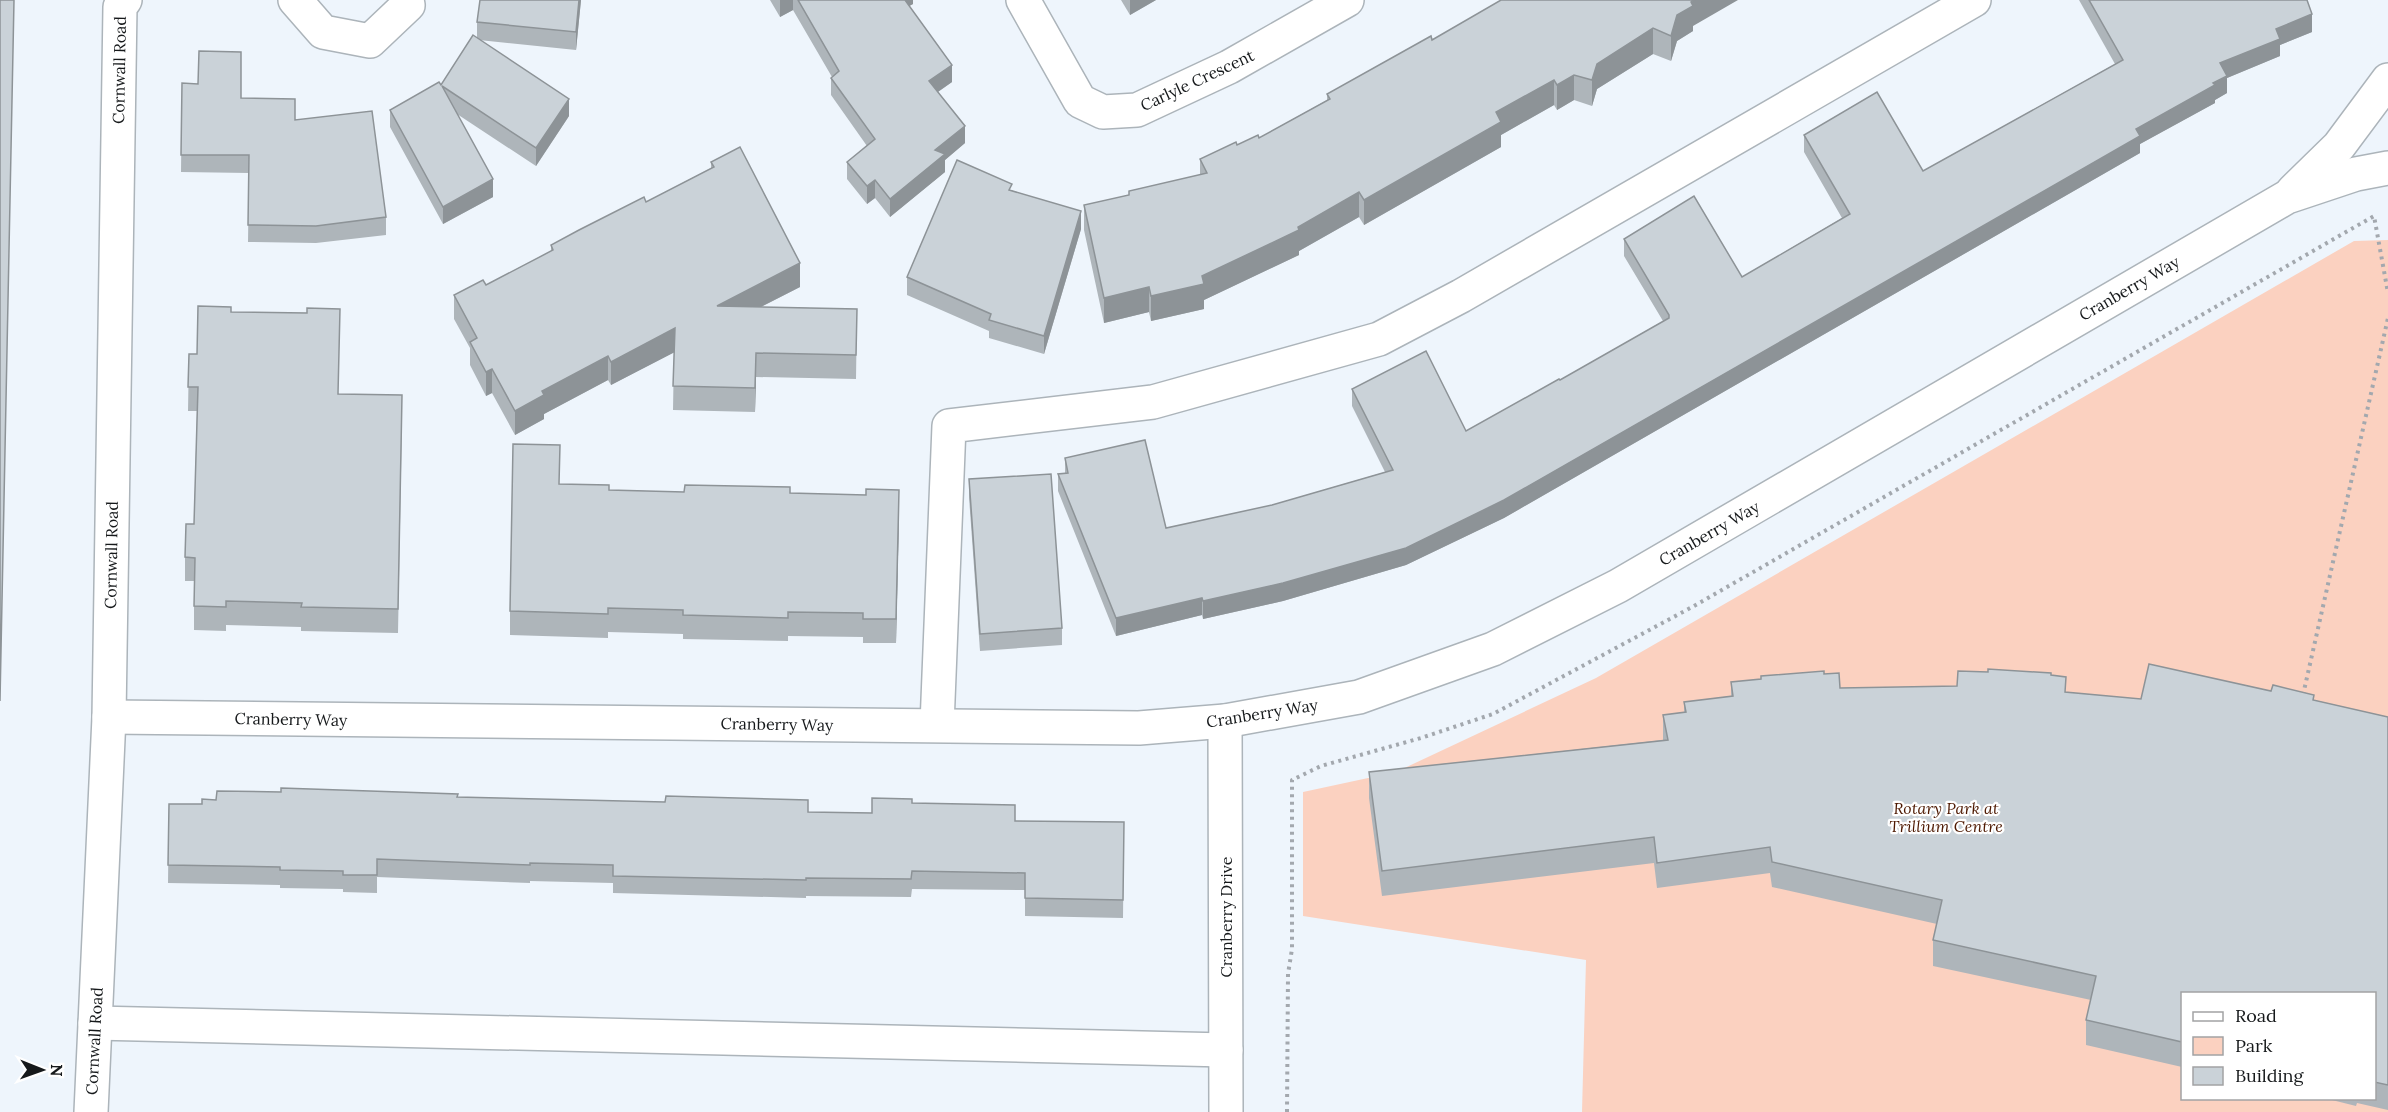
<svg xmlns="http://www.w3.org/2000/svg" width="2388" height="1112" font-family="Lora,serif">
<rect width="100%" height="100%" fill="#eef5fc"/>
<path fill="#fbd1c0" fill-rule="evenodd" d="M2388 240V1112H1582L1586 960 1303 916V792L1396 772 1596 678 2354 241ZM2182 994H2374V1098H2182Z"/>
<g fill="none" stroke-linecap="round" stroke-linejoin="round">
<defs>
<g id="minor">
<path d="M295 0 323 32 370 41 408 5 407 0"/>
<path d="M1023 0 1080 101 1103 112 1137 110 1229 67 1347 0"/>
<path d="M2293 191 2339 146 2388 80"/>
<path d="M109 717 1139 728 1225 721 1359 697 1493 649 1618 586 2287 197 2356 174 2388 168"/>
<path d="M1225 721 1226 1112"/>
<path d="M937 725 949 426 1153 402 1379 339 1461 296 1974 0"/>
<path d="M95 1023 1226 1050"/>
<path d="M91 1112 109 717 120 7 125 0"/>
</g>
</defs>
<use href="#minor" stroke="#acb4ba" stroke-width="36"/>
<g stroke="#a3a8ae" stroke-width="4" stroke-dasharray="3 4.5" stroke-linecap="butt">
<path d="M2303 695 2388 318"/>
<path d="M1287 1112 1288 974 1292 949V780L1321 766 1421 738 1493 714 1694 606 2374 216 2388 293"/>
</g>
<use href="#minor" stroke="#fff" stroke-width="33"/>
</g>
<g fill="#aeb5ba">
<path d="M581 0 576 50 479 40 569 116 536 166 457 114 493 197 443 224 390 127V110L441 85 477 38V22Z"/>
<path d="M770 0H913V4L909 6 952 82 938 92 965 143 945 160V172L890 217 875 198 867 204 847 179V162L867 146 831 95V78L832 77 793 10 780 17Z"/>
<path d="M1121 0H1156L1130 15Z"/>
<path d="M2079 0H2307L2312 32 2280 45V56L2227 78V93L2215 100V103L2140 144V153L1504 518 1406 565 1283 601 1203 619 1202 615 1116 636 1058 491V474L1065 473V458L1166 528 1272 505 1385 472 1352 406V389L1466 431 1560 380 1663 321 1624 256V239L1742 277 1842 218 1804 152V135L1923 171 2115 64Z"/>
<path d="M1693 26V31L1677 41 1671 61 1653 54 1597 89 1592 106 1574 100 1557 110 1554 105 1501 135V147L1364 225 1359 217 1299 251V255L1204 300V309L1151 321 1149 312 1104 323 1084 230V205L1129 195V191L1200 175V159L1259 138 1327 100V94L1432 40Z"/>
<path d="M182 83 241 98 295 120 386 217V235L316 243 248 242 249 173 181 172Z"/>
<path d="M711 162 800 287 761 307 857 309 856 379 756 377 755 412 673 410 674 352 611 385 608 380 544 414V419L515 435 492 393 486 396 470 365V348L454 319V295L486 285 551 251V245L646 202 711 168Z"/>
<path d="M1012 190 1081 229 1044 354 989 338V331L907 295V277Z"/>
<path d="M231 312 339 394 402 419 398 633 301 631V627L226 625V631L194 630V581H185V557L194 524 197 411H188L189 354H197Z"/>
<path d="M969 479 1062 628V645L980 651 969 497Z"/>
<path d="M559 484 609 490 684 492 790 493 899 514 896 643H863V637L788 636V641L683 639V634L608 632V638L510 635V611Z"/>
<path d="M1824 674 1840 688 1957 686 2051 675 2066 692 2141 699 2314 700 2388 717V1110L2357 1103 2356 1106 2324 1098H2374V993H2182V1067L2086 1045V1020L2091 1000 1933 966V940L1937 924 1772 887 1770 873 1657 888 1654 863 1382 896 1369 798V772L1663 740V715L1684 712V702L1731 696V682Z"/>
<path d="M457 797 808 812 872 813 912 803 1015 821 1124 822 1123 918 1025 916V890L912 889 911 897 806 896V898L613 893V883L530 881V883L377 877V893L343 892V889L280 888V885L168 883 169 804H202Z"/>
</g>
<g fill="#8d9397">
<path d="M579 0H581L576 50V32Z"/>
<path d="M780 0H793V10L780 17Z"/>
<path d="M900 0H913V4L900 11Z"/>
<path d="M1130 0H1156L1130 15Z"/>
<path d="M1694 0H1738L1693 26V31L1677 41 1671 61V36L1677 15 1691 2Z"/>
<path d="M2312 14V32L2280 45V56L2227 78V93L2215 100V103L2140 144V153L1504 518 1406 565 1283 601 1203 619V601L2136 129 2213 83 2220 63 2276 29Z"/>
<path d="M1653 28V54L1597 89 1592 106V80L1597 64Z"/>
<path d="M952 65V82L929 98V81Z"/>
<path d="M1574 75V100L1557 110V85Z"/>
<path d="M1554 80V105L1501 135V147L1364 225V200L1496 112Z"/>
<path d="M569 99V116L536 166V148Z"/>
<path d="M965 126V143L945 160V172L890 217V199L935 150Z"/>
<path d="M493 179V197L443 224V207Z"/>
<path d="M875 180V198L867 204V186Z"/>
<path d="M1359 192V217L1299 251V255L1204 300V309L1151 321V296L1202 276 1298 227Z"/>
<path d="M1081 211V229L1044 354V336Z"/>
<path d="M800 263V287L717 329V306Z"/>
<path d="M1149 287V312L1104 323V298Z"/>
<path d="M675 328V352L611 385V362Z"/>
<path d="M756 353V377L755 412V388Z"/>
<path d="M608 356V380L544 414V419L515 435V411L542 391Z"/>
<path d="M492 369V393L486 396V372Z"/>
<path d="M899 490V514L896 643V619Z"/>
<path d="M1202 598V615L1116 636V618Z"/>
</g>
<g fill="#cad2d8" stroke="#8d9397" stroke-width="1.5">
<path d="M0 0H14L0 701Z"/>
<path d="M480 0H579L576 32 477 22Z"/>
<path d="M798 0H905L952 65 929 81 965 126 935 150 945 154 890 199 875 180 867 186 847 162 875 139 831 78 839 71Z"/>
<path d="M1501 0H1694L1691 2 1693 6 1677 15 1671 36 1653 28 1597 64 1592 80 1574 75 1557 85 1554 80 1496 112 1501 122 1364 200 1359 192 1298 227 1299 230 1202 276 1204 284 1151 296 1149 287 1104 298 1084 205 1129 195V191L1207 173 1200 159 1236 142 1237 145 1258 135 1259 138 1330 99 1327 94 1431 36 1432 40Z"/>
<path d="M2089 0H2307L2312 14 2276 29 2280 39 2220 63 2227 76 2213 83 2215 85 2136 129 2140 136 1504 500 1406 548 1283 583 1203 601 1202 598 1116 618 1058 474 1068 473 1065 458 1145 440 1166 528 1272 505 1393 470 1352 389 1426 351 1466 431 1559 379 1560 380 1669 318V315L1624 239 1694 196 1742 277 1850 214 1804 135 1877 92 1923 171 2123 60Z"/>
<path d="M473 35 569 99 536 148 442 86 493 179 443 207 390 110 439 82 441 85Z"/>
<path d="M199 51 241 52V98L295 99V120L372 111 386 217 316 226 248 225 249 155H181L182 83 198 84Z"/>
<path d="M740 147 800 263 717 306 857 309 856 355 756 353 755 388 673 386 675 328 611 362 608 356 542 391 544 395 515 411 492 369 486 372 470 342 477 338 454 295 483 280 486 285 553 250 551 245 579 230 644 197 646 202 714 167 711 162Z"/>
<path d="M957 160 1012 184 1009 190 1081 211 1044 336 989 320 991 314 907 277Z"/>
<path d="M198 306 231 307V312L307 313V308L340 309 338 394 402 395 398 609 301 607 302 603 226 601V607L194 606 195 558 185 557 186 524H194L198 387H188L189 354H197Z"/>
<path d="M513 444 560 445 559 484 609 485V490L684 492 685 485 790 487V493L866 495V489L899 490 896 619H863V613L788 612V618L683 615V610L608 608V614L510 611Z"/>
<path d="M1051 474 1062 628 980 634 969 479Z"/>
<path d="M2149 664 2271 691 2273 685 2314 695 2313 700 2388 717V1085L2374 1082V993H2182V1042L2086 1020 2096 976 1933 940 1942 900 1772 862 1770 847 1657 863 1654 837 1382 871 1369 772 1668 740 1663 715 1686 712 1684 702 1733 696 1731 682 1761 679V676L1824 671V674L1839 673 1840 688 1957 686 1958 671 1988 672V669L2051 673V675L2066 677 2065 692 2141 699Z"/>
<path d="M281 788 458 794 457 797 665 802 666 796 808 800V812L872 813V798L912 799V803L1015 805V821L1124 822 1123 900 1025 898V873L912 871 911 879 806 878V880L613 876V865L530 863V865L377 859V875H343V871L280 870V867L168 865 169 804H202V799L216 800 217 791 281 792Z"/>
</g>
<g text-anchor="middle" stroke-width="4.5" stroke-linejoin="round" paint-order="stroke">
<g font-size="16" fill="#16191b" stroke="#fff">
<text transform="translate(119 70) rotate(-89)" y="6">Cornwall Road</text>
<text transform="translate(1197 80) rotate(-25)" y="6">Carlyle Crescent</text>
<text transform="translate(2129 288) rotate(-30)" y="6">Cranberry Way</text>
<text transform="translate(1709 533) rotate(-30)" y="6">Cranberry Way</text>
<text transform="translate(111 555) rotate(-89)" y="6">Cornwall Road</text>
<text transform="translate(1262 713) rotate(-9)" y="6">Cranberry Way</text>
<text transform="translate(291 719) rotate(1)" y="6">Cranberry Way</text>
<text transform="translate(777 724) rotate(1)" y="6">Cranberry Way</text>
<text transform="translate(1226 917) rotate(-90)" y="6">Cranberry Drive</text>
<text transform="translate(94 1041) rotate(-87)" y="6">Cornwall Road</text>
</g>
<g font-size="16" font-style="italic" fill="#4d1800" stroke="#fff">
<text x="1946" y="814">Rotary Park at<tspan x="1946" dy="18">Trillium Centre</tspan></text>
</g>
</g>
<rect x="2181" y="992" width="195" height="108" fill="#ffffff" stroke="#a2a3a4" stroke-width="1.5"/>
<rect x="2193" y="1012" width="30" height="9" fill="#ffffff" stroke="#a2a3a4" stroke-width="1.5"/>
<text x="2235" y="1022" font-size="18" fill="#16191b">Road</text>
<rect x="2193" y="1037" width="30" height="18" fill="#fbd1c0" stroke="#a2a3a4" stroke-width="1.5"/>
<text x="2235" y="1052" font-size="18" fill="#16191b">Park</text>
<rect x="2193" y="1067" width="30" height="18" fill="#cad2d8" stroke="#a2a3a4" stroke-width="1.5"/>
<text x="2235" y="1082" font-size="18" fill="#16191b">Building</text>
<g transform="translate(42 1070) rotate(91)" stroke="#ffffff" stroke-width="4.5" paint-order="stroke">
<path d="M0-4.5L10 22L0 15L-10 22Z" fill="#16191b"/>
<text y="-9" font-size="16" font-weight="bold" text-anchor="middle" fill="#16191b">N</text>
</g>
</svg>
